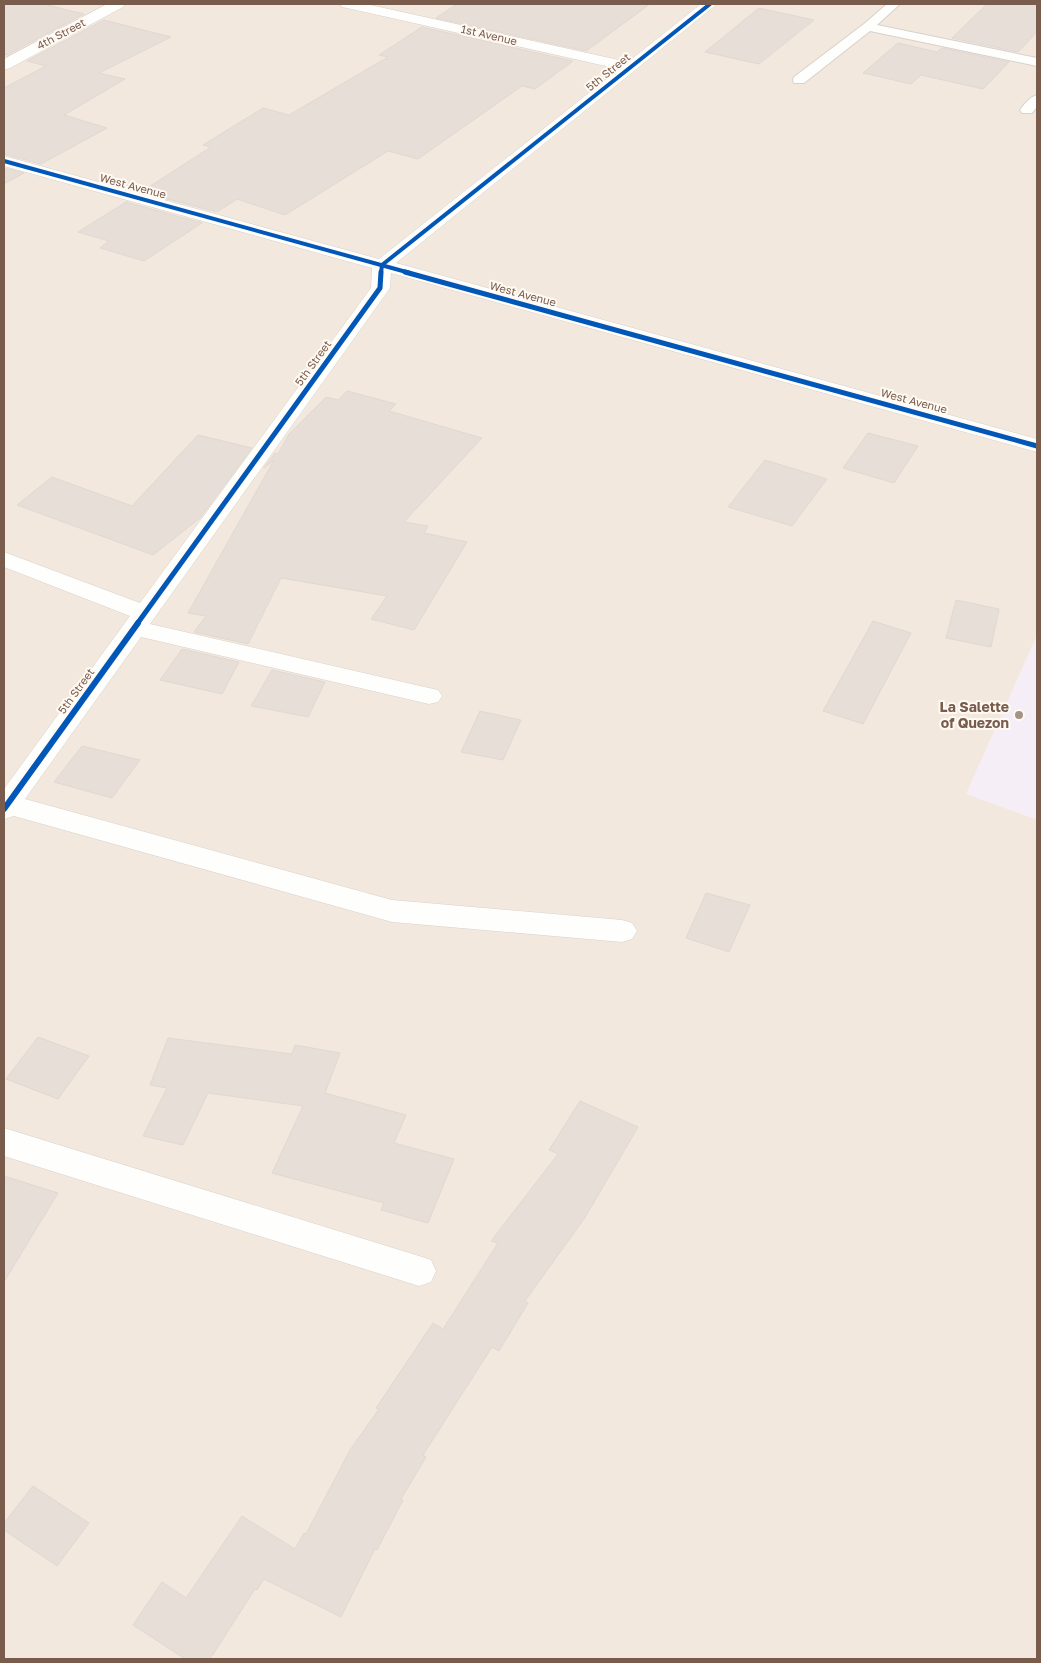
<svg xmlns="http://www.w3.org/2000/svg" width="1041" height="1663" font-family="'Golos Text',sans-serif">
<rect width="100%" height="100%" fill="#f9f5f0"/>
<rect fill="#f2e8de" x="4" y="4" width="1033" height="1655"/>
<path fill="#f6eef6" d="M1037 635V820L966 794Z"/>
<g fill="#e6ded7" stroke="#e2d8d2">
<path d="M4 4H43L84 14 7 55 4 54Z"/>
<path d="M457 4H650L586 51 436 18Z"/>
<path d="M987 4H1037V32L1018 52 952 38Z"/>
<path d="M759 8 814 20 759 64 705 52Z"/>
<path d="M104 20 171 37 99 73 125 79 64 115 107 128 41 164 4 154V88L46 66 27 61Z"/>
<path d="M422 27 573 61 535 89 522 86 418 159 388 151 285 215 237 199 217 212 141 192 211 147 203 145 263 108 289 115 388 57 379 55Z"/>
<path d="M898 43 937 52 942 48 1009 62 983 89 921 75 911 84 863 73Z"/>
<path d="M4 168 24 173 4 184Z"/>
<path d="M126 202 202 223 144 261 100 248 109 241 78 232Z"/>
<path d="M347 391 396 404 389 411 482 438 404 522 428 526 424 533 467 542 414 630 371 619 387 596 281 578 248 644 194 632 206 616 188 613 274 460 264 468 275 453 278 454 289 434 326 397 338 400Z"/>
<path d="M868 433 918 446 894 483 843 468Z"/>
<path d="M198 435 252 448 200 518 153 555 17 505 52 477 132 506Z"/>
<path d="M765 460 827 479 792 526 728 507Z"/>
<path d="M956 600 999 609 991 647 946 638Z"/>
<path d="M873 621 911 633 863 724 823 711Z"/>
<path d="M182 649 239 662 222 694 160 680Z"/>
<path d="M272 670 325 682 308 717 251 706Z"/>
<path d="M480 711 521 720 503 760 461 752Z"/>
<path d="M82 746 140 760 112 798 54 782Z"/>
<path d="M706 893 750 905 729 952 686 938Z"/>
<path d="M38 1037 89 1056 58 1099 6 1079Z"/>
<path d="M168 1038 292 1054 295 1045 340 1053 325 1093 406 1115 394 1143 454 1159 428 1223 381 1210 384 1203 272 1173 303 1106 208 1093 183 1145 143 1136 167 1088 150 1085Z"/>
<path d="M580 1101 638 1127 584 1219 525 1301 528 1303 499 1351 492 1347 423 1455 426 1457 401 1499 403 1500 377 1550 375 1549 341 1617 264 1579 257 1590 255 1589 210 1659H185L133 1625 162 1582 186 1598 242 1516 295 1549 304 1533 306 1534 350 1450 379 1409 376 1408 433 1323 443 1329 498 1243 491 1241 558 1154 549 1150Z"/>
<path d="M4 1176 58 1193 4 1282Z"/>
<path d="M33 1486 89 1523 57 1566 4 1530V1523Z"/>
</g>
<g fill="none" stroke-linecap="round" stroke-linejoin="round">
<defs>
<g id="service">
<path d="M887 4H900L877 25 1037 58V66L870 31 804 83H794L793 80 794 77 864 24Z"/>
<path d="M1037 95V107L1032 113H1022L1020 110C1024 104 1030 97 1037 95Z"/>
</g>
<g id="minor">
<path d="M107 4H125L123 7 10 68 4 70V59Z"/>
<path d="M340 4H366L628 62 701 4H717L396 263 1037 439V452L391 273 390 288 150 624 429 688 438 690 442 696 438 702 429 704 141 637 25 799 392 900 622 920 632 923 637 931 632 939 622 942 392 922 14 816 4 819V789L130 616 4 567V552L140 603 371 288 372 268 4 166V156L379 259 619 69 347 8 342 7Z"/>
<path d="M4 1128 419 1256 431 1260 436 1271 431 1282 419 1286 4 1156Z"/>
</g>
</defs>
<use href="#service" stroke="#d7d1cb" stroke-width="2"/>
<use href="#minor" stroke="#d7d1cb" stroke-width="1"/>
<use href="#service" fill="#fefefd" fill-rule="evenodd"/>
<use href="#minor" fill="#fefefd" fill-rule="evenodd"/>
<defs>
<g id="cycleway-far2">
<path d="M4 161 410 273"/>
<path d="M381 273 382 265 710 4"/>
</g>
<g id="cycleway-far1">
<path d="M405 272 1037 446"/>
<path d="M137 624 380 288 381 272"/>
</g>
<path id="cycleway" d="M4 809 138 623"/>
</defs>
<use href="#cycleway-far2" stroke="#fffaf3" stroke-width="5.5"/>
<use href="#cycleway-far1" stroke="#fffaf3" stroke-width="8"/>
<use href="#cycleway" stroke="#fffaf3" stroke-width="9"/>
<use href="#cycleway-far2" stroke="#0057b8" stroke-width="4"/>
<use href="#cycleway-far1" stroke="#0057b8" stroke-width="5"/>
<use href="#cycleway" stroke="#0057b8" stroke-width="6"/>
</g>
<circle fill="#a69286" stroke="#fffaf3" stroke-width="2" cx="1019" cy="715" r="5"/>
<g text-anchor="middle" stroke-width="4" stroke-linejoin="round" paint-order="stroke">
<g font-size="11" fill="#7a5c4d" stroke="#fffaf3">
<text transform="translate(61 34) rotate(-28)" y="4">4th Street</text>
<text transform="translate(489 35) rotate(13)" y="4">1st Avenue</text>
<text transform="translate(608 72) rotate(-39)" y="4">5th Street</text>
<text transform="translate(133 186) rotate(15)" y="4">West Avenue</text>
<text transform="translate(523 294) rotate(15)" y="4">West Avenue</text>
<text transform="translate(313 363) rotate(-54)" y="4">5th Street</text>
<text transform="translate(914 401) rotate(15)" y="4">West Avenue</text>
<text transform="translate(76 691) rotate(-54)" y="4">5th Street</text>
</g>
<g font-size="14" font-weight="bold" fill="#7a5c4d" stroke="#fffaf3" text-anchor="end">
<text x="1009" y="712">La Salette<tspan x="1009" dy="16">of Quezon</tspan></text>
</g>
</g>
<rect width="1041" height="1663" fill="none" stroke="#7a5c4d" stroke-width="10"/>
</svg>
